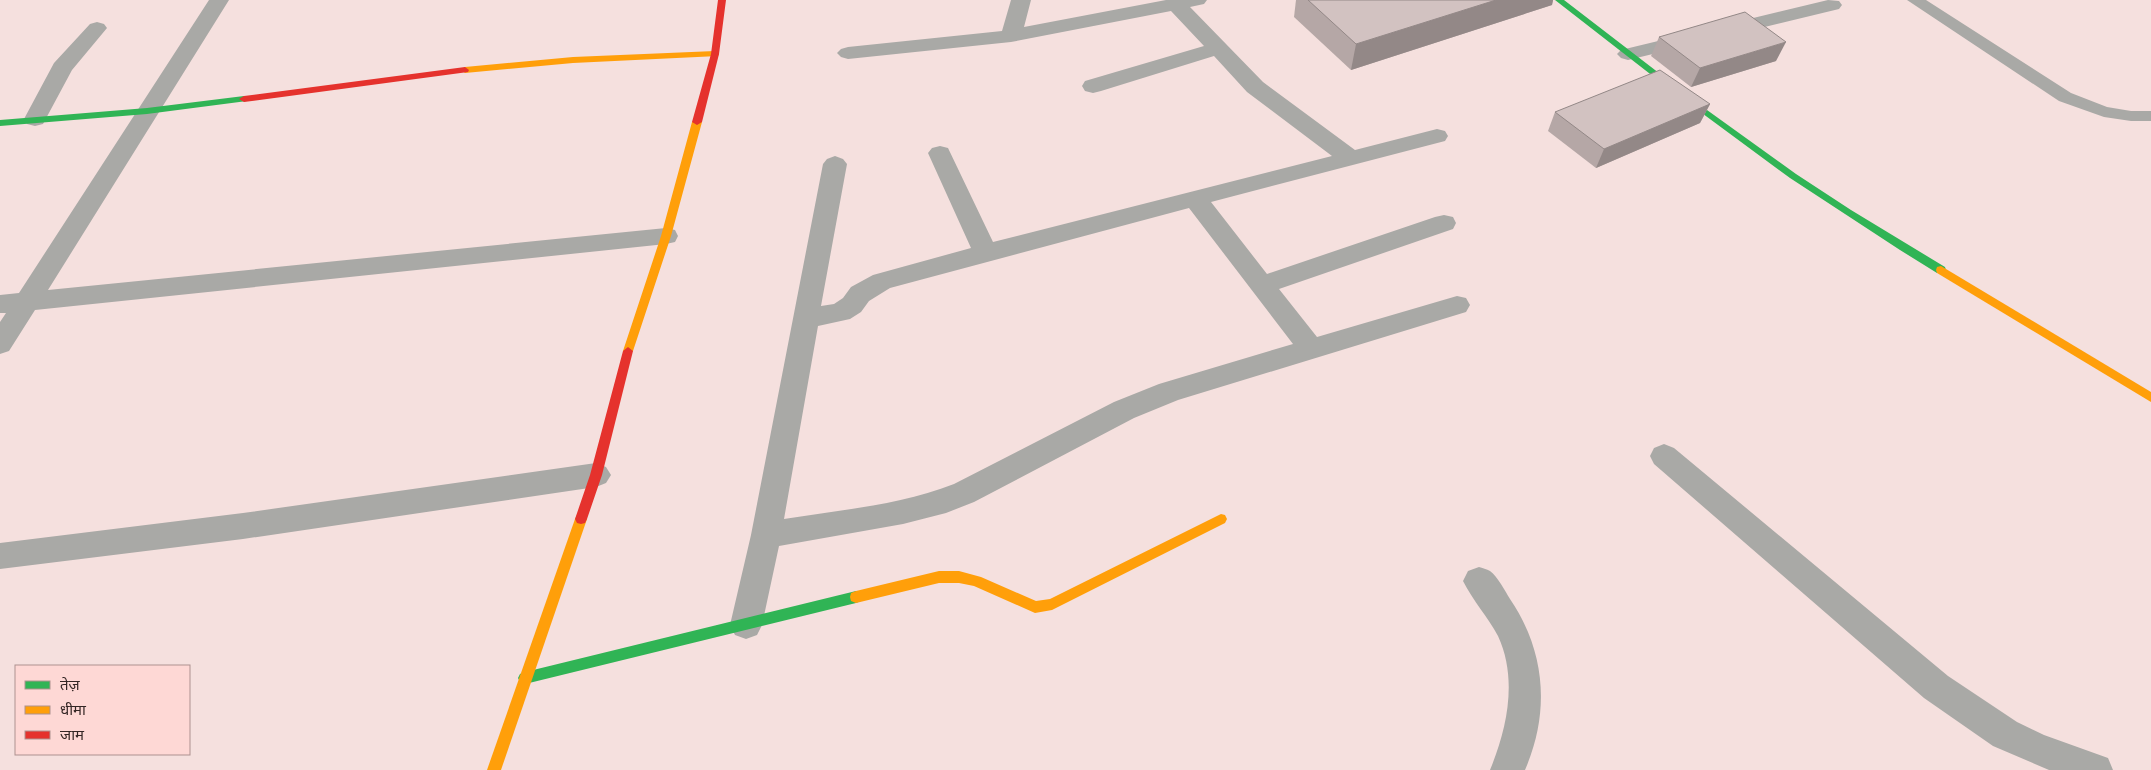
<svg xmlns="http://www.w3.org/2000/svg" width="2151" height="770" font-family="'Varela Round','Noto Sans Devanagari',sans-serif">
<rect width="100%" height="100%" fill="#f5e0de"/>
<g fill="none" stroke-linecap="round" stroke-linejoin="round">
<path fill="#a9a9a6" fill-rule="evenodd" d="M1907 0H1926L2071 93 2107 107 2131 111H2151V121H2131L2104 117 2059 101Z"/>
<g fill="#a9a9a6" fill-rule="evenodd">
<path d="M209 0H229L48 290 666 228 675 230 678 236 675 242 666 244 35 310 9 351 0 354V322L6 313H0V295L19 293Z"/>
<path d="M1011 0H1031L1024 27 1166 0H1207L1204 4 1190 7 1263 82 1355 150 1437 129 1445 131 1448 136 1445 141 1211 202 1267 274 1435 217 1444 215 1453 217 1456 223 1453 229 1279 289 1317 337 1457 296 1466 298 1470 305 1466 312 1178 400 1134 418 974 502 946 513 903 524 779 546 762 625 757 635 746 639 735 635 730 625 751 535 823 164 827 159 835 156 843 159 847 164 821 306 834 304 843 298 851 287 873 275 971 248 928 153 932 148 940 146 948 148 993 242 1332 156 1247 92 1214 56 1101 91 1093 93 1085 91 1082 86 1085 81 1204 46 1171 11 1011 42 848 59 841 57 837 53 841 49 848 47 1002 31ZM1189 208 1293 344 1159 384 1114 402 954 484C900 505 841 510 784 519L818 326 850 319 861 312 869 301 890 288Z"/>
<path d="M1828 0 1839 1 1842 5 1839 9 1628 60 1621 58 1617 54 1621 50Z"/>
<path d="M97 22 104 24 107 28 72 70 43 124 35 126 27 124 24 119 54 63 90 24Z"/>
<path d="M1664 444 1674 448 1948 676 2017 722 2044 735 2108 758 2113 770H2049L1993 746 1924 698 1654 464 1650 456 1654 448Z"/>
<path d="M596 463 606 467 611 475 606 483 596 487 243 539 0 569V543L243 513Z"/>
<path d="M1479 567C1482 568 1487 569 1490 571 1498 577 1505 591 1510 599 1546 652 1550 712 1525 770H1490C1507 729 1518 679 1498 636 1488 617 1473 601 1463 581L1468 571Z"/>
</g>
<g fill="#30b455" fill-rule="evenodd">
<path d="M1555 0H1564L1707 110 1796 174 1851 210 1945 267 1946 270 1945 273H1937L1900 250 1790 178 1672 91Z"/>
<path d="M244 96 249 99 247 101 147 114 0 126V120L147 108Z"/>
<path d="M856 591 861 593 862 597 861 601 856 603 525 684 520 682 518 678 520 674 525 672Z"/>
</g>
<g fill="#ff9f0a" fill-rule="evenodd">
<path d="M715 51 719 54 718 56 573 63 465 73 461 70 465 67 573 57Z"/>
<path d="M697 119 702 122 671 236 633 351 628 355 623 351 661 236 692 122Z"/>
<path d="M1941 266 2151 392V402L1937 273 1936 270 1937 267Z"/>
<path d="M581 514 585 515 587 519 501 770H487L575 519 577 515Z"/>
<path d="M1221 514 1225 515 1227 519 1225 523 1052 610 1035 613 974 586 959 583H939L856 603 851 601 850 597 851 593 856 591 939 571H959L981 577 1036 601 1050 599Z"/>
</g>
<g fill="#e5322d" fill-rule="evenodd">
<path d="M718 0H726L719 54 702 122 697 125 692 122 711 54Z"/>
<path d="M465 67 469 70 468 72 244 102 239 99 244 96Z"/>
<path d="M628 347 633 351 602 475 587 519 585 523 581 524 577 523 575 519 590 475 623 351Z"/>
</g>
</g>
<g fill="#b5a7a6">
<path d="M1296 0H1553L1552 5 1351 70 1294 17Z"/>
<path d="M1659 37 1776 61 1691 87 1651 56Z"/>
<path d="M1710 104 1700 123 1596 168 1548 131 1555 112Z"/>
</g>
<g fill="#938887">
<path d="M1496 0H1553L1552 5 1351 70 1356 44Z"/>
<path d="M1786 42 1776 61 1691 87 1700 68Z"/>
<path d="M1710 104 1700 123 1596 168 1604 149Z"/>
</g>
<g fill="#d2c2c1" stroke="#938887">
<path d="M1308 0H1496L1356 44Z"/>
<path d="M1745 12 1786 42 1700 68 1659 37Z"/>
<path d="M1660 70 1710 104 1604 149 1555 112Z"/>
</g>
<rect x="15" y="665" width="175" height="90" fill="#fed8d5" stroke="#ad918f"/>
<rect x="25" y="681" width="25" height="8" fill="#30b455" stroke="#ad918f"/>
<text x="60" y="690" font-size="15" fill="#342625">तेज़</text>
<rect x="25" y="706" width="25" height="8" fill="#ff9f0a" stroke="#ad918f"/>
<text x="60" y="715" font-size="15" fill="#342625">धीमा</text>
<rect x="25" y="731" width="25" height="8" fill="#e5322d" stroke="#ad918f"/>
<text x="60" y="740" font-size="15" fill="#342625">जाम</text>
</svg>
